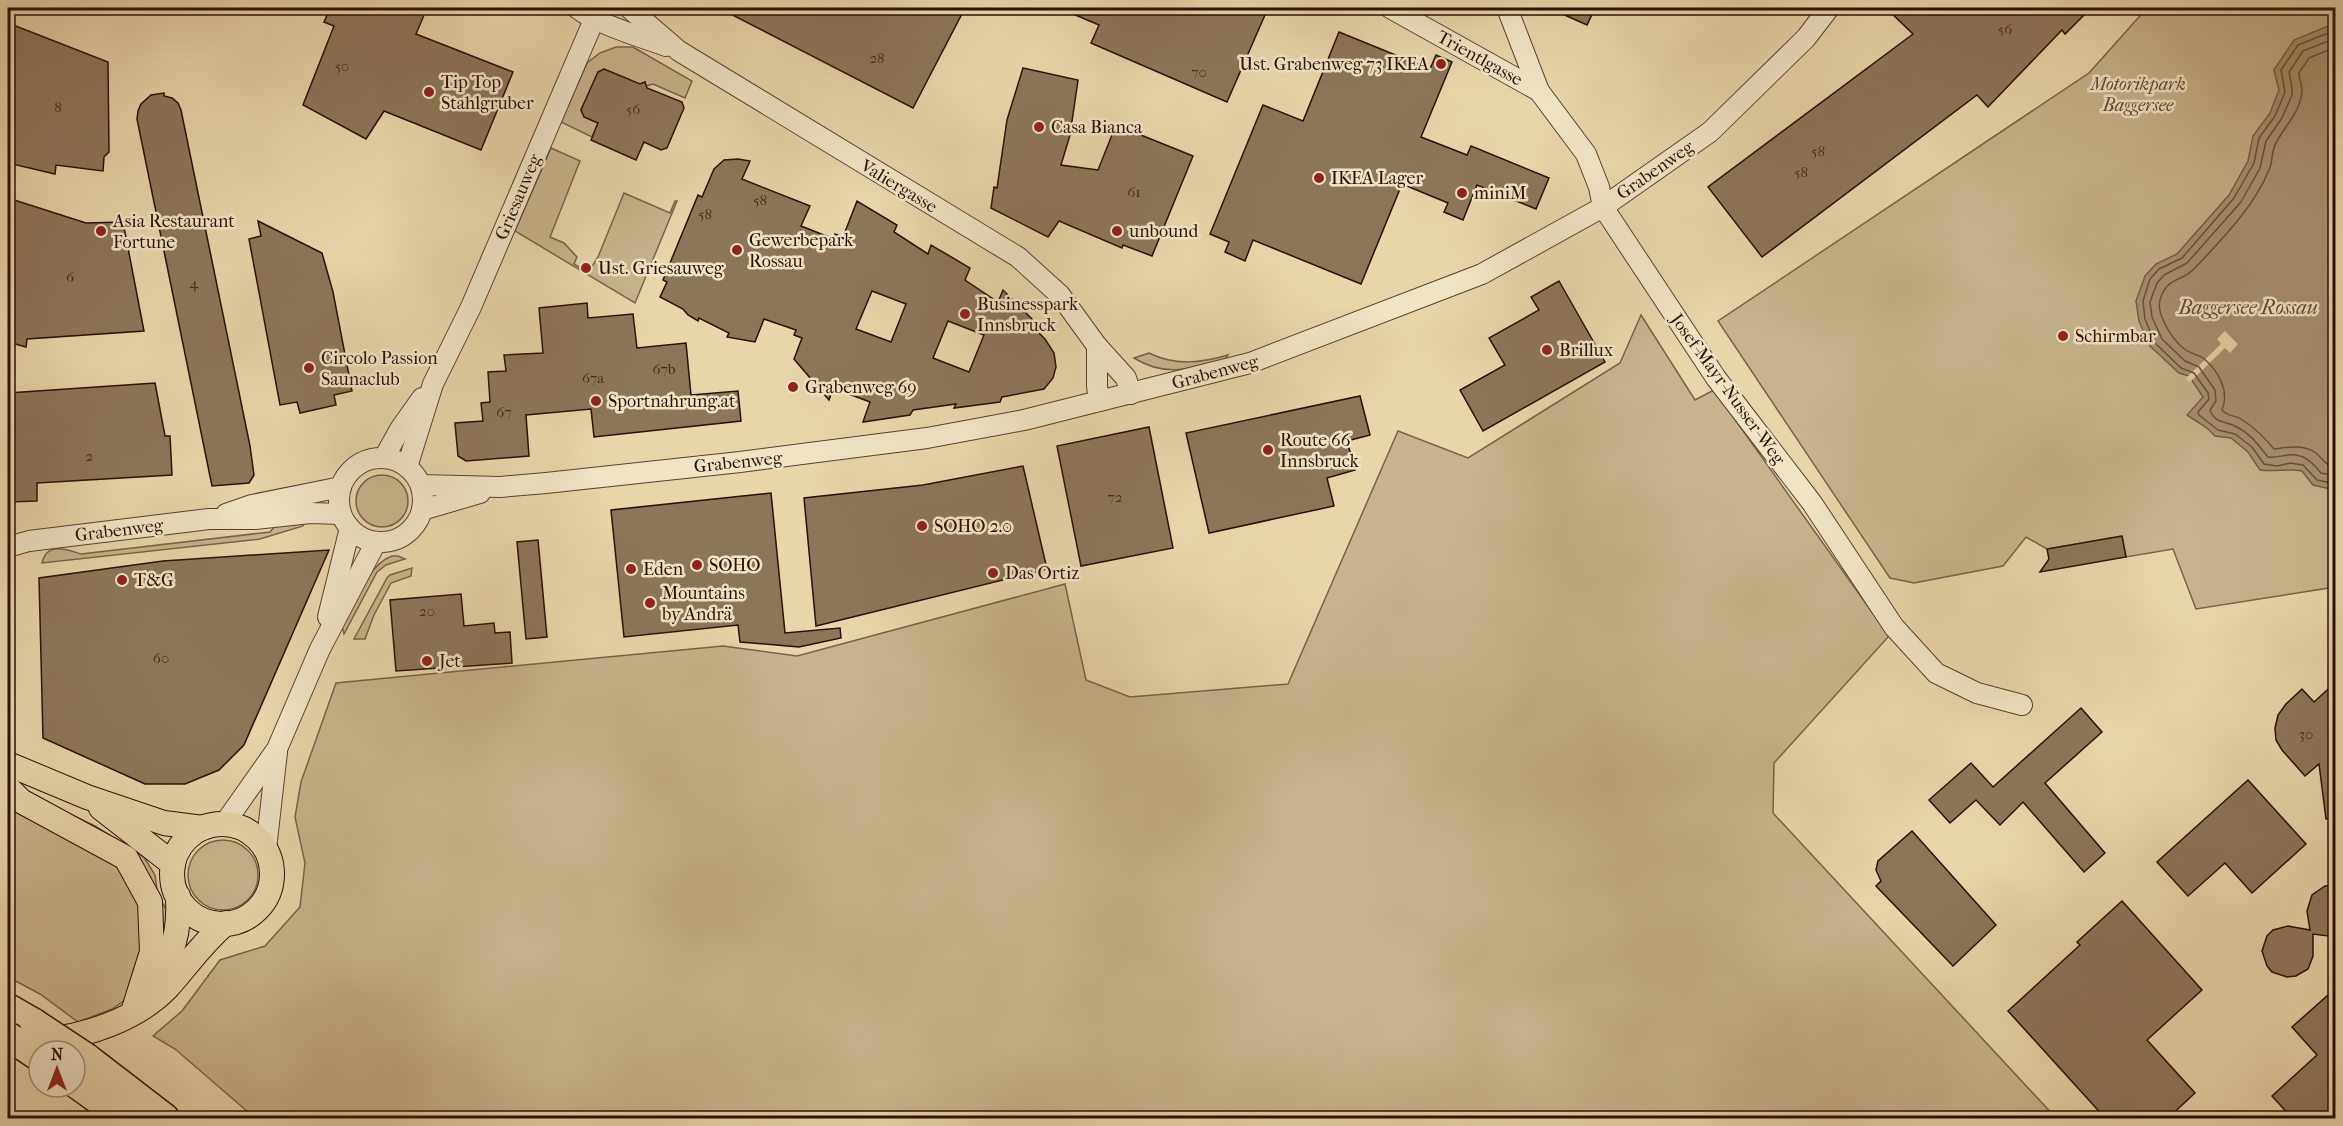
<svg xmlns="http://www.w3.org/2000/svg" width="2343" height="1126" font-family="'IM FELL French Canon',serif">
<rect width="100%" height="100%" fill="#e7d6a8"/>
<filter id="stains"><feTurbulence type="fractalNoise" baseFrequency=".00333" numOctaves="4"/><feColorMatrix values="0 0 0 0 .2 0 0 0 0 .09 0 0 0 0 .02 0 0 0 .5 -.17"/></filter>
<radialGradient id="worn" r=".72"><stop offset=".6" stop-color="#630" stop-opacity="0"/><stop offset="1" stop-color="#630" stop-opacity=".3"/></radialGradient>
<g fill="#c7b48c" stroke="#786248" stroke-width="1.5">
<path d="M2147 8H2335V587L2196 609 2173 549 2126 557 2121 536 2047 549 2026 537 2003 566 1914 583 1890 578 1718 321 2089 73Z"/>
<path d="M616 47H633L692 81 685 98 653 84 646 86 645 82 636 86 604 69 598 72 581 110 584 117 598 123 592 137 561 122 587 63 600 53Z"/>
<path d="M551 148 580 161 550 237 564 243 577 257 574 264 588 273 598 257 624 193 670 213 675 201H677L635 303 515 231Z"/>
<path d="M1641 315 1695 400 1714 390 1889 636 1774 763 1773 813 2056 1118H255L175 1049 153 1036 182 1011 220 960 265 946 300 907 305 863 295 817 301 782 336 683 723 646 797 656 1065 584 1086 680 1130 697 1288 684 1398 431 1468 458 1620 363Z"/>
<path d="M1149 353C1175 366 1201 363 1228 355L1225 360C1191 368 1166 378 1134 358Z"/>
<circle cx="382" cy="501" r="26"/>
<path d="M305 522 303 526 260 539 42 563C47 541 68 550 81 554L270 532 275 526Z"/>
<path d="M392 556H398L405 559 386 565 377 572 344 634 342 626C353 605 368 564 392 556Z"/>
<path d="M412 568 411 576 391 583 374 615 365 639H354L387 578 390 575Z"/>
<path d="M8 785 95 826 144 857 155 875 158 896 170 915V941L141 989 112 1009 78 1022 40 994 8 977Z"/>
<circle cx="223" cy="875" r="35"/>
</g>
<path fill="#a79270" stroke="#755e44" stroke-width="1.5" d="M2335 23V490L2313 485 2302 471C2288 468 2275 472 2260 470L2248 452 2231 438 2215 436 2207 428 2187 415 2203 397 2189 376 2179 373 2150 346 2139 321 2136 301 2145 276 2156 264 2177 254 2229 195 2248 161 2253 136 2270 113 2279 90 2274 70 2294 40Z"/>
<path fill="#e7d6a8" d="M2225 331 2238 344 2230 353 2225 348 2190 382 2186 378 2221 344 2217 339Z"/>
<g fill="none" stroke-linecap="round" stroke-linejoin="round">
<g stroke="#68503a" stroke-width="1.5">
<path d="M2336 30 2298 45 2281 70 2285 92 2275 116 2259 138 2254 163 2234 198 2182 258 2159 269 2150 279 2143 301 2145 319 2155 343 2181 368 2194 373 2208 393 2209 399 2198 412 2199 415 2218 430 2235 434 2252 447 2264 464 2277 466 2290 463 2303 465 2317 480 2336 484"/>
<path d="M2336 38 2303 51 2289 72 2292 88V95L2282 118 2266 141 2260 168 2241 202 2187 263 2164 275 2157 283 2150 302 2152 317 2162 339 2185 361 2199 367 2215 390 2216 401 2210 410C2215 424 2227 421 2237 427 2251 434 2259 446 2268 457 2276 458 2280 456 2288 455 2303 453 2312 462 2321 473L2336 476"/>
<path d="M2336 47 2309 58 2299 73C2299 79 2302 85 2302 91 2301 111 2284 127 2276 143 2271 151 2273 162 2269 170 2254 207 2222 239 2195 268 2181 283 2167 276 2160 300 2158 308 2161 315 2164 322 2169 333 2174 340 2183 348 2189 353 2196 354 2203 358 2218 370 2230 391 2222 410 2228 417 2237 415 2244 421 2256 429 2265 438 2274 449 2288 447 2304 444 2316 453 2325 461 2323 464 2336 467"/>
</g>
</g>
<g fill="#8c7659" stroke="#2a0f03" stroke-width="1.5" fill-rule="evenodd">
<path d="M330 8H427L416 34 513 72 481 150 384 111 366 139 303 105 334 26 324 22Z"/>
<path d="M719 8H965L913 108Z"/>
<path d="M1059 8H1268L1227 102 1091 43 1099 25Z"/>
<path d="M1549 8H1595L1587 25Z"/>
<path d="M1886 8H2091L2065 34 2062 30 1988 107 1977 95 1762 257 1708 187 1913 34Z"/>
<path d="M8 23 108 62 109 152 104 157 103 171 56 165 55 174 8 163Z"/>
<path d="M1339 32 1430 69 1436 55 1452 62 1421 137 1467 155 1471 146 1549 178 1536 209 1477 185 1463 220 1444 212 1448 203 1402 184 1361 284 1253 240 1245 261 1225 252 1229 242 1210 234 1263 105 1303 121Z"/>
<path d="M1023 68 1078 80 1070 135 1061 165 1098 170 1116 125 1193 156 1152 256 1123 245 1122 248 1059 221 1048 237 991 208 994 187 997 188 1007 120Z"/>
<path d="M604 69 640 84 645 82 647 88 682 102 684 108 667 148 661 150 644 142 636 160 591 140 598 123 584 117 581 110 598 72Z"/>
<path d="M164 93V96L172 98 178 103 181 110 250 446 254 475 249 483 212 486 137 119 138 111 141 104 151 95Z"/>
<path d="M738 159 750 161 742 179 810 206 801 226 834 239 835 234 843 237 857 201 897 225 894 232 928 254 931 245 970 268 965 280 998 302 1003 290 1032 319 1030 324 1045 339 1054 353 1056 367 1053 378 1044 389 1002 397 1000 402 954 408 956 404 913 410 910 415 863 422 870 402 833 388 829 400 794 359 802 338 794 335 796 330 764 319 755 342 727 337 729 333 699 318 698 321 688 315 683 309 660 297 667 282 663 280 698 195 702 197 714 169 724 160ZM872 291 906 304 891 342 856 329ZM948 321 984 335 969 372 933 358Z"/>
<path d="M8 198 86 223 123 222 144 331 27 339 26 347 8 342Z"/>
<path d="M258 221 322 253 333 292 352 391 334 395 336 405 300 413 297 402 280 405 249 239 261 236Z"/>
<path d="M1559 281 1605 362 1483 431 1460 390 1505 365 1489 338 1539 310 1531 297Z"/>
<path d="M587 303 588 318 633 314 637 348 686 343 691 395 738 391 741 421 594 437 591 409 526 415 529 456 466 461 458 456 455 423 483 421 481 403 490 402 488 372 506 371 504 355 543 353 539 308Z"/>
<path d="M155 383 165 436H170L172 475 37 483V501L8 502V393Z"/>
<path d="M1360 396 1370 435 1347 441 1355 470 1327 478 1334 506 1209 533 1186 433Z"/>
<path d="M1149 427 1173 548 1081 566 1057 446Z"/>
<path d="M1023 466 1047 569 816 626 804 498 923 485Z"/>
<path d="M771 493 785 633 840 628 841 638 799 647 740 642 738 625 624 637 611 510Z"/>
<path d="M2122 536 2126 557 2040 572 2049 559 2047 549Z"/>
<path d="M538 540 547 637 526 639 517 542Z"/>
<path d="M329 550 244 745 219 770 185 784H145L43 738 39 578 163 561Z"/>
<path d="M461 594 464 626 494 623 495 633 510 632 512 663 396 671 390 600Z"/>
<path d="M2336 682V818L2326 819 2319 764 2305 776 2282 750 2276 740 2275 728 2278 715 2286 704 2302 689 2314 702Z"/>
<path d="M2081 708 2102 732 2045 783 2105 853 2084 872 2023 802 2000 825 1976 800 1950 823 1929 800 1971 763 1993 787Z"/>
<path d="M2248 780 2306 844 2252 893 2225 863 2188 896 2157 862Z"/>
<path d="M1912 831 1996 925 1953 966 1876 886 1881 881 1876 870 1878 861Z"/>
<path d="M2336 885V937L2313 934V956L2308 969 2296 976 2287 977 2272 972 2267 966 2262 951 2267 936 2273 930 2288 926 2310 930 2307 911 2312 895 2325 886Z"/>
<path d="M2122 901 2202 990 2147 1040 2195 1093 2167 1119H2106L2008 1011 2080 945 2077 942Z"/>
<path d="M2336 988V1119H2293L2272 1096 2317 1055 2292 1027Z"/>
</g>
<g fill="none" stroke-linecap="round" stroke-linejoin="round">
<defs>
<g id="minor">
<path d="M577 8C599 25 639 36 666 46"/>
<path d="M629 8 679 51 1018 257 1060 295 1097 346 1126 378 1131 394"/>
<path d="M1390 8 1539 91"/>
<path d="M1507 8 1539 91 1586 154 1599 187 1603 207 1716 378 1812 503 1894 627 1936 673 1977 693 2022 705"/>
<path d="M1097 346V386L1099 401"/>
<path d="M384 458 400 429 422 398"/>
<circle cx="381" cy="500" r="42"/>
<path d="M407 467 433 384 471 307 599 8"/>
<path d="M421 485 500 487 546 483 740 462 927 438 1024 420 1250 363 1482 274 1603 207 1710 132 1806 38 1829 8"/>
<path d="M422 510 480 493"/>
<path d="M226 514 252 505 341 487"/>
<path d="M8 547 29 541 209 519H255L310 513 341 514"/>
<path d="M328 617 350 528"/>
<path d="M224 824 277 749 320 649 376 542"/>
<path d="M266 849 277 752"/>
</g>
<g id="major">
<path d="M8 764 87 797 164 823 203 828"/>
<path d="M8 788 21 801 126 858 150 902 152 952 133 1012"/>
<path d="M101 808 173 864"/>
<circle cx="222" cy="874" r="50"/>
<path d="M153 986C173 954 180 934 178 896"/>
<path d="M45 1040C87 1036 137 1019 167 988 187 966 203 942 226 923"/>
</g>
<g id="highway">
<path d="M8 1008 34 1023"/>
<path d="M87 1058 165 1118"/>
<path d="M75 1083 124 1118"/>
</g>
</defs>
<use href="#minor" stroke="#59412c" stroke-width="22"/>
<use href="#major" stroke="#2a0f03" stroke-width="26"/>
<use href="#highway" stroke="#2a0f03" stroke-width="31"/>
<use href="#minor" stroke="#efe4c6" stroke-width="20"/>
<use href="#major" stroke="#e7d6a8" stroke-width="24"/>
<use href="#highway" stroke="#e7d6a8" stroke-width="28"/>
<defs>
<g id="highway-bridge">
<path d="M34 1023 87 1058"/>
<path d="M8 1036 39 1057"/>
</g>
</defs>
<use href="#highway-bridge" stroke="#2a0f03" stroke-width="31" stroke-linecap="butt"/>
<use href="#highway-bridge" stroke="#e7d6a8" stroke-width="28"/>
</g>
<g fill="#8f2418" stroke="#efe4c6" stroke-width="2">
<circle cx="1441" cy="64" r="6"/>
<circle cx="429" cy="92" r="6"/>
<circle cx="1039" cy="127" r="6"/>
<circle cx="1319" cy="178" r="6"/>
<circle cx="1462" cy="193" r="6"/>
<circle cx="101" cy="231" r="6"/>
<circle cx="1117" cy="231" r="6"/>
<circle cx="737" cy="250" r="6"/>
<circle cx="586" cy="268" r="6"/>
<circle cx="965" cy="314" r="6"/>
<circle cx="2063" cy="336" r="6"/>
<circle cx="1547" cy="350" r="6"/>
<circle cx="309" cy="368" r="6"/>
<circle cx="793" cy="387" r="6"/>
<circle cx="596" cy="401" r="6"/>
<circle cx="1268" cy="450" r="6"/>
<circle cx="922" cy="526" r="6"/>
<circle cx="697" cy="565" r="6"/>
<circle cx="631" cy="569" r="6"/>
<circle cx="993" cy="573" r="6"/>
<circle cx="122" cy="580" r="6"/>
<circle cx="650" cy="603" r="6"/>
<circle cx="427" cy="661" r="6"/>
</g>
<g text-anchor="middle" stroke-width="5" stroke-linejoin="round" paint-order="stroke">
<g font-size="15" fill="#422918">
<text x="2005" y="34">56</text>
<text x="877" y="63">28</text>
<text x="342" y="71">50</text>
<text x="1199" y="77">70</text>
<text x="58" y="112">8</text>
<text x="633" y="114">56</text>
<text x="1818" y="156">58</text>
<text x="1801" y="177">58</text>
<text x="1134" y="197">61</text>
<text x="760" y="205">58</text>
<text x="705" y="219">58</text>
<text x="70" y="282">6</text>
<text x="194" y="288">4</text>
<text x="664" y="374">67b</text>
<text x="593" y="383">67a</text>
<text x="504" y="417">67</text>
<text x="89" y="461">2</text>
<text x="1115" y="502">72</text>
<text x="427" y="616">20</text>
<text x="161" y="663">60</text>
<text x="2306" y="739">30</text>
</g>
<g font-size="18" fill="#2a0f03" stroke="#efe4c6">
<text transform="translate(1480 58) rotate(29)" y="6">Trientlgasse</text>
<text transform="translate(1655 170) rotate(-35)" y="6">Grabenweg</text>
<text transform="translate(899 186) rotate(31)" y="6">Valiergasse</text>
<text transform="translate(518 197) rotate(-67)" y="6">Griesauweg</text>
<text transform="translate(1215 372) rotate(-15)" y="6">Grabenweg</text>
<text transform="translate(1728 389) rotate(54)" y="6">Josef-Mayr-Nusser-Weg</text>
<text transform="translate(738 462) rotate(-6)" y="6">Grabenweg</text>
<text transform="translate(119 530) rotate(-7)" y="6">Grabenweg</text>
</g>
<g font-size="18" fill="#2a0f03" stroke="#efe4c6" text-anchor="start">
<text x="1429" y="70" text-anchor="end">Ust. Grabenweg 73 IKEA</text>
<text x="441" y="88">Tip Top<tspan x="441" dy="21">Stahlgruber</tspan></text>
<text x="1051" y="133">Casa Bianca</text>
<text x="1331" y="184">IKEA Lager</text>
<text x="1474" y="199">miniM</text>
<text x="113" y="227">Asia Restaurant<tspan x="113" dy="21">Fortune</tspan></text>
<text x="1129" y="237">unbound</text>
<text x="749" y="246">Gewerbepark<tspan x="749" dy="21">Rossau</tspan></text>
<text x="598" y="274">Ust. Griesauweg</text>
<text x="977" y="310">Businesspark<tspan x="977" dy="21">Innsbruck</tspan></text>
<text x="2075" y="342">Schirmbar</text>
<text x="1559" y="356">Brillux</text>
<text x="321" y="364">Circolo Passion<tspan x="321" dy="21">Saunaclub</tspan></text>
<text x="805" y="393">Grabenweg 69</text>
<text x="608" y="407">Sportnahrung.at</text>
<text x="1280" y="446">Route 66<tspan x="1280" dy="21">Innsbruck</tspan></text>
<text x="934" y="532">SOHO 2.0</text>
<text x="709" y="571">SOHO</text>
<text x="643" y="575">Eden</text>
<text x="1005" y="579">Das Ortiz</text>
<text x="134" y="586">T&amp;G</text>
<text x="662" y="599">Mountains<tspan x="662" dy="21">by Andrä</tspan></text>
<text x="439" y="667">Jet</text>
</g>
<g font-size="18" font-style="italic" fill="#614933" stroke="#efe4c6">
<text x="2138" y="90">Motorikpark<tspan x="2138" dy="21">Baggersee</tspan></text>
</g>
<g font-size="20" font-style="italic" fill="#624a34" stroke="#efe4c6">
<text x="2248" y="314">Baggersee Rossau</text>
</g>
</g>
<rect width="2343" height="1126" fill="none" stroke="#e7d6a8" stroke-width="30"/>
<rect x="9" y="9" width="2325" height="1108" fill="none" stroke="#2a0f03" stroke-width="3"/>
<rect x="15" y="15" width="2313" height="1096" fill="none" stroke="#2a0f03" stroke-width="1.5"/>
<g transform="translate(57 1069)"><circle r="28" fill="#efe4c6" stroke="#a08f78" stroke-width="1.5"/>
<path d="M0-4.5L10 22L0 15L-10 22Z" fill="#8f2418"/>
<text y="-9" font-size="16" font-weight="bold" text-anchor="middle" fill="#2a0f03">N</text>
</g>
<rect width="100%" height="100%" filter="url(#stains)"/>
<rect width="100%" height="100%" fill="url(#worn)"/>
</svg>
